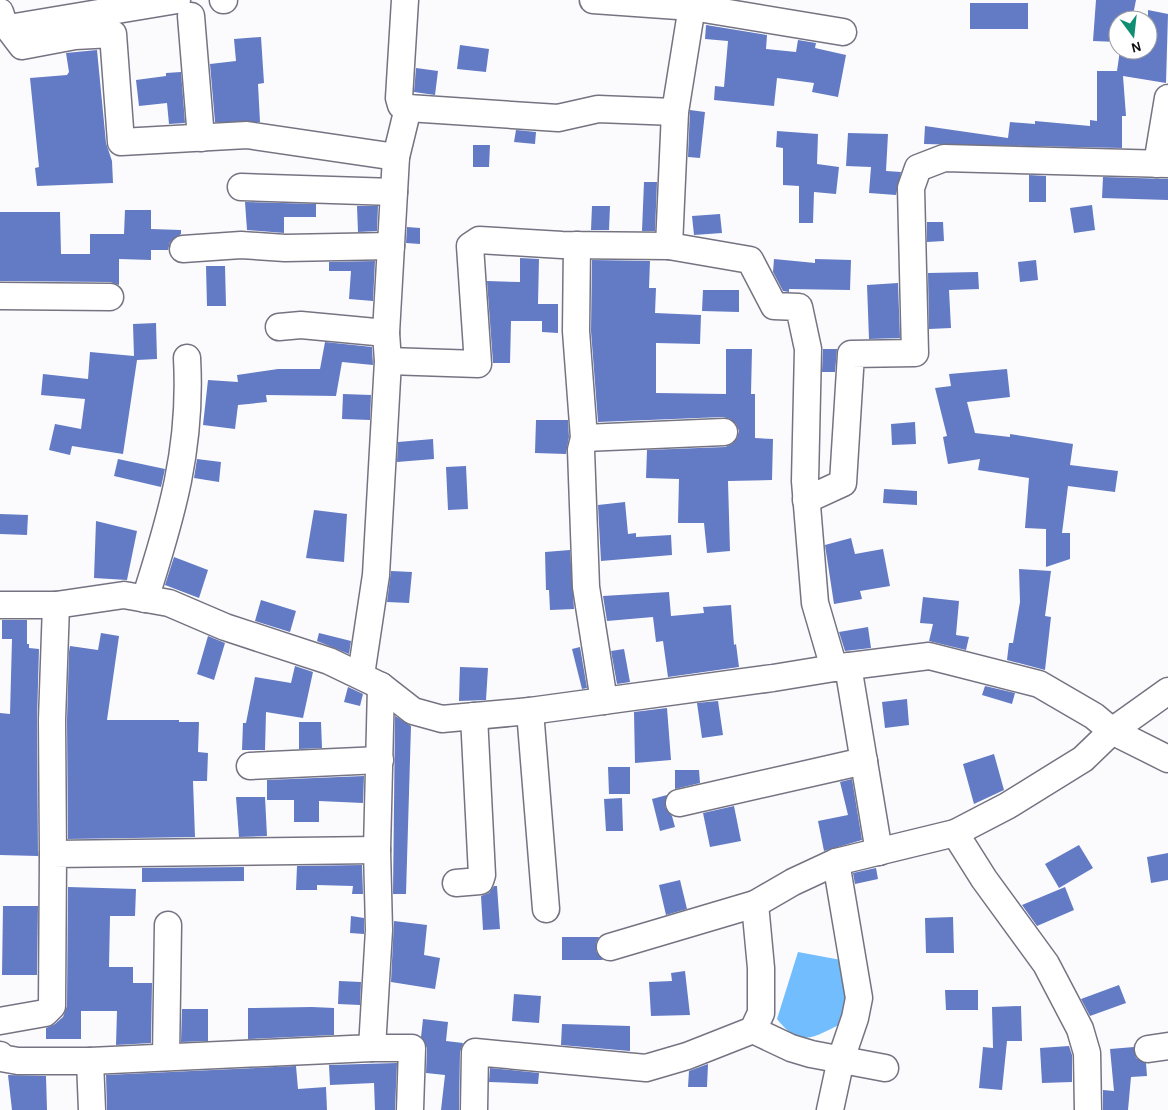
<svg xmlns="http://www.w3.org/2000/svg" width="1168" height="1110" font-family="'Alegreya Sans',sans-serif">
<rect width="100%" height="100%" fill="#fbfbfe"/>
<path fill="#72bdfd" d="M798 952 841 960 845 979 847 1021C816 1035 802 1051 777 1019Z"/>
<g fill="#637ac5">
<path d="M1096 0H1136L1132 20H1118V42L1093 41Z"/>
<rect x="970" y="3" width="58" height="26"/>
<path d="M1148 10 1168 14 1166 83 1123 76 1126 116H1122V148L924 144 925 126 1008 138 1010 122 1035 124V121L1090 126V120L1097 121V71H1117L1120 50H1148Z"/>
<path d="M706 25 767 35 766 49 796 52 798 40 816 43 815 48 846 55 838 97 812 92 814 83 777 78 774 106 714 100 715 86 724 87 728 41 705 39Z"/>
<path d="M261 37 264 83 258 84 260 122H215L210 64 236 61 234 39Z"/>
<path d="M460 45 489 49 486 72 457 69Z"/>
<path d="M97 50 106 143 112 161 113 183 37 186 35 168 39 167 30 78 67 75 69 72 66 53Z"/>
<path d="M416 68 438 71 435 95 414 92Z"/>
<path d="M181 72 185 123 169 124 167 103 139 106 136 80 166 76V73Z"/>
<path d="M690 110 705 112 700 158 688 157Z"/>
<path d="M516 130 536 132 535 144 514 142Z"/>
<path d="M777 131 818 134 817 164 839 167 836 194 814 192 813 223H799V186L783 185V148L776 147Z"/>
<path d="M848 133 888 134 886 171 901 172 896 195 869 193 871 167 846 166Z"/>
<path d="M473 145H490L489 167H473Z"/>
<path d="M1029 175 1046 176V202H1029Z"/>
<path d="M1103 177 1168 179V200L1102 198Z"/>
<path d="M644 182H657L655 231H642Z"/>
<path d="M245 202 316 204V217H284V233L247 230Z"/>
<path d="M1092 205 1095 230 1074 233 1070 208Z"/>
<path d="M357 206H378L377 231 358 232Z"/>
<path d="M592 206H610L609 230H591Z"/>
<path d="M125 210H151V229L181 230V234L170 242 168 250H151V260L119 259V285L110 282 0 281V212H60L61 254H90V234H124Z"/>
<path d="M720 214 722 233 694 235 692 216Z"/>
<path d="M927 222H943L944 241 927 242Z"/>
<path d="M407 227 420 228V244L406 243Z"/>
<path d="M520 258 539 259 538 304H558V333L542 332V321H511L510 363H493L487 281 520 282Z"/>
<path d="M774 259 815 263V259L851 260 850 290 789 289V292L783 291 773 272Z"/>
<path d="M592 260 650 261 649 288H656L655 313 701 315 700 344 656 343V393L726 394V349H752L751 394H755V438L773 439 772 480 728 481 730 551 707 553 704 523H678L679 479 646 478 647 450 725 447 732 444 737 438 739 431 736 424 730 419 723 417 598 422 591 331Z"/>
<path d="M1036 260 1038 280 1020 282 1018 262Z"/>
<path d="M375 261 373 301 349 299 351 271H329V262Z"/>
<path d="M206 266H225L226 306H207Z"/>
<path d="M978 272 979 289 949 290 951 328 929 329 928 273Z"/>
<path d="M898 283 900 338 869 339 867 285Z"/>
<path d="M703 290H739V312L702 311Z"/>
<path d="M156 323 157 359 137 360 123 454 72 446 70 455 49 450 55 424 81 429 85 399 41 395 43 374 88 379 90 352 134 356 133 324Z"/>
<path d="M325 342 372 347 373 365 342 362 336 396 266 395 267 402 238 405 235 429 203 425 208 380 238 382 237 375 278 369H320Z"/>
<path d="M823 349H837L835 372H822Z"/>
<path d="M1007 369 1010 397 967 402 975 433 1010 437V434L1073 444 1070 465 1118 471 1115 492 1068 486 1062 533H1070V559L1046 567V529L1025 528 1029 478 978 470 980 459 948 464 943 437 947 436 935 388 951 386 949 374Z"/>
<path d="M343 394 371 395 370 420 342 419Z"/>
<path d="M536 420H568L569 437 566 454 535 453Z"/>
<path d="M915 422 916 444 892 445 891 424Z"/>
<path d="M433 439 434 459 397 462 398 442Z"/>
<path d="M118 459 165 469 161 487 114 476Z"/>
<path d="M197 459 221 462 219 482 194 478Z"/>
<path d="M466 466 468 509 448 510 446 467Z"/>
<path d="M884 489 917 491V505L883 503Z"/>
<path d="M625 502 628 534 636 533V537L671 535 672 555 601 561 598 505Z"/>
<path d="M314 510 347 514 344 562 306 558Z"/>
<path d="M0 514 28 515 27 535 0 534Z"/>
<path d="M96 521 137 531 127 580 94 578Z"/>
<path d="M851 538 855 554 883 549 890 586 860 591 862 599 834 604 825 545Z"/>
<path d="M570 550 574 609 550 610 549 590H546L545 552Z"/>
<path d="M174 557 208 570 199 598 165 585Z"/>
<path d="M1019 569 1051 571 1045 616 1051 617 1045 670 1007 660 1009 643H1013L1020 602Z"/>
<path d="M391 571 412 572 409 603 387 602Z"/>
<path d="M669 592 671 616 704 613 703 607 731 605 734 645 736 644 739 667 668 677 663 641 656 642 653 617 607 621 603 596Z"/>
<path d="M923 597 959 601 956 635 969 637 966 650 929 641 933 624 920 623Z"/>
<path d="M261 600 296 611 290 632 255 621Z"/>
<path d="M2 620H27V644H29V648L39 649 37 720 38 856 0 855V713L10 714 12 639H2Z"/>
<path d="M868 627 871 648 845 651 839 632Z"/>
<path d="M101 633 119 636 107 720H179V722H199L198 752 208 753 207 781H193L195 837 68 839 67 720 69 652 70 646 98 650Z"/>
<path d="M319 633 351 641 349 654 317 641Z"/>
<path d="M208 636 225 643 214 680 197 674Z"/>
<path d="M580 647 587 688 582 689 572 649Z"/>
<path d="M624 649 630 682 617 684 611 651Z"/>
<path d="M295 666 313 672 303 718 266 712 265 750H242L243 723H246L255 677 291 683Z"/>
<path d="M460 667 488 668 486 700 459 701Z"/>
<path d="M985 686 1015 693 1012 704 982 695Z"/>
<path d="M348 687 363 694 360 706 344 702Z"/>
<path d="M907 699 909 725 885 728 882 702Z"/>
<path d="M718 701 723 735 702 738 697 703Z"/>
<path d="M667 708 671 760 635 763 634 712Z"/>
<path d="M395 716 411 726 406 894H393Z"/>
<path d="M299 722H321L322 748 299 749Z"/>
<path d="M994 754 1004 790 974 804 963 764Z"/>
<path d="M608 767H630V794H609Z"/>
<path d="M675 770H699L700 783 675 789Z"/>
<path d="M364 776 363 803 319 801V822H294V800H267V780Z"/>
<path d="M852 779 862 840 824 851 818 821 848 815 840 782Z"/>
<path d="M667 795 665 807 672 816 675 827 660 831 652 799Z"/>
<path d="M236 797H265L267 836 239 837Z"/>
<path d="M622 798 623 831H606L604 799Z"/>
<path d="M734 806 741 841 710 847 703 813Z"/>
<path d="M1079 845 1093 868 1059 888 1045 864Z"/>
<path d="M1168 853V880L1151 883 1147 857Z"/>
<path d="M362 865 363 894H352L353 886 317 885V890H296L297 866Z"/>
<path d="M244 867V881L142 882V868Z"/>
<path d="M876 868 878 879 855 884 853 873Z"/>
<path d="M680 880 687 909 666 915 659 885Z"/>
<path d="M494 886H497L500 929 483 930 481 896 489 893Z"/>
<path d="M68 887 136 889 135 916H110L109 967H133V983H152L151 1043 116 1045 117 1011H81V1039H46V1028L55 1024 63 1017 67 1006Z"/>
<path d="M1065 887 1074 910 1037 926 1022 905Z"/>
<path d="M3 906H38L37 975H2Z"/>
<path d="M351 916 364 918V934L350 933Z"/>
<path d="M953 917 954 953H926L925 918Z"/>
<path d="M394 921 427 925 424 955 440 958 435 989 391 982Z"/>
<path d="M562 937H599L596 943V951L603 960H562Z"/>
<path d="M685 971 690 1015 651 1016 649 982 672 981 671 973Z"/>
<path d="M339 981 361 982 360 1005 338 1004Z"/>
<path d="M1119 985 1126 1003 1090 1016 1081 999Z"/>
<path d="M945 990H978V1010H946Z"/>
<path d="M514 994 541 996 539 1023 512 1021Z"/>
<path d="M1021 1006 1022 1041H1007L1002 1090 979 1088 983 1047 993 1048 992 1007Z"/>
<path d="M312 1007 334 1008V1035L248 1039V1008Z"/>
<path d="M182 1009H208V1041L181 1042Z"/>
<path d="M423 1019 448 1022 446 1041 463 1043 460 1052 459 1110H441L445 1075 426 1073 427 1048 421 1037Z"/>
<path d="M562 1024 630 1026V1051L561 1045Z"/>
<path d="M1069 1046 1072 1055V1082L1042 1083 1040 1048Z"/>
<path d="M1134 1047 1136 1058 1146 1063 1147 1076 1131 1077 1128 1110H1103V1090L1114 1091 1110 1049Z"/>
<path d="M397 1063 395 1110H375L374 1083 330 1085 329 1065Z"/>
<path d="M708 1064 707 1087H688L689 1071Z"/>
<path d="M296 1066 298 1089 326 1087 327 1110H107L106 1075Z"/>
<path d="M490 1068 539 1073 538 1084 489 1082Z"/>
<path d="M8 1075 46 1076 47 1110H12Z"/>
</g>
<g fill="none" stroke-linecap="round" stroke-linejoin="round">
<defs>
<g id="minor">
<path d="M223 0H224"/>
<path d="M405 0 399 98 401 105 408 108 558 118 598 109 675 112 669 246 750 260 774 306 799 307 808 349 805 481 815 603 834 668"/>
<path d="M593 0 692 7 843 32"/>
<path d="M0 12 3 21 22 46 75 36 113 34 121 142 247 135 396 157"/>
<path d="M191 16 201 138"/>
<path d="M9 28 177 0"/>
<path d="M675 112 693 0"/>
<path d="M1157 164 1168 98"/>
<path d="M241 187 394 192"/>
<path d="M577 245 576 331 584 438 581 450 586 587 604 701"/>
<path d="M183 249 241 245 285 248 391 246"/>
<path d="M0 296 110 297"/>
<path d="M279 327 301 325 386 333"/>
<path d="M388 361 478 364 470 246 479 240 562 245 669 246"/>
<path d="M584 438 724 432"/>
<path d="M806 500 843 483 851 354 915 353 911 188 918 168 944 158 1168 164"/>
<path d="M145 599C172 515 192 447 187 358"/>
<path d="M0 605H56L124 595 169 603 225 627 329 661 381 686 413 711 442 719 530 711 773 678 834 668 929 656 1039 684 1094 716 1112 731 1168 759"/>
<path d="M848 666 879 852"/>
<path d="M361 675 376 575 388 361 386 333 396 157 408 108"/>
<path d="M530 711 546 909"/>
<path d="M250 766 380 760"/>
<path d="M679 803 864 761"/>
<path d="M955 833 984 879 1046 964 1080 1029 1087 1053 1088 1110"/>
<path d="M53 854 52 720 56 605"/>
<path d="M456 883 480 881 482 875 474 716"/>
<path d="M610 947 755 904 793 882 836 862 955 833 1007 806 1083 759 1112 731 1168 691"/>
<path d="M0 1021 45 1013 52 1006 53 854 377 850"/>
<path d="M753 1030 791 1048 811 1054 885 1068"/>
<path d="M372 1048H412L410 1110"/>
<path d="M1148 1049 1168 1046"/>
<path d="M0 1055 1 1058 18 1061H90L92 1110"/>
<path d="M166 1057 168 925"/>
<path d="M90 1061 372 1048 379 930 377 850 381 686"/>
<path d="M474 1110 475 1052 646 1068 687 1056 753 1030 761 1013V968L755 904"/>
<path d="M830 1110 841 1059 855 1018 859 998 836 862"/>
</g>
</defs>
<use href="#minor" stroke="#757381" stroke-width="29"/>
<use href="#minor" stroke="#fff" stroke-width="26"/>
</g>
<g transform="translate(1133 35) rotate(165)"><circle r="24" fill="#ffffff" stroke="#9e9ea0"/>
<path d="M0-4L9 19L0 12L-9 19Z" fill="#108e73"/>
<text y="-8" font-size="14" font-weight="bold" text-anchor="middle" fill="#0d0c11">N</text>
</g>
</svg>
